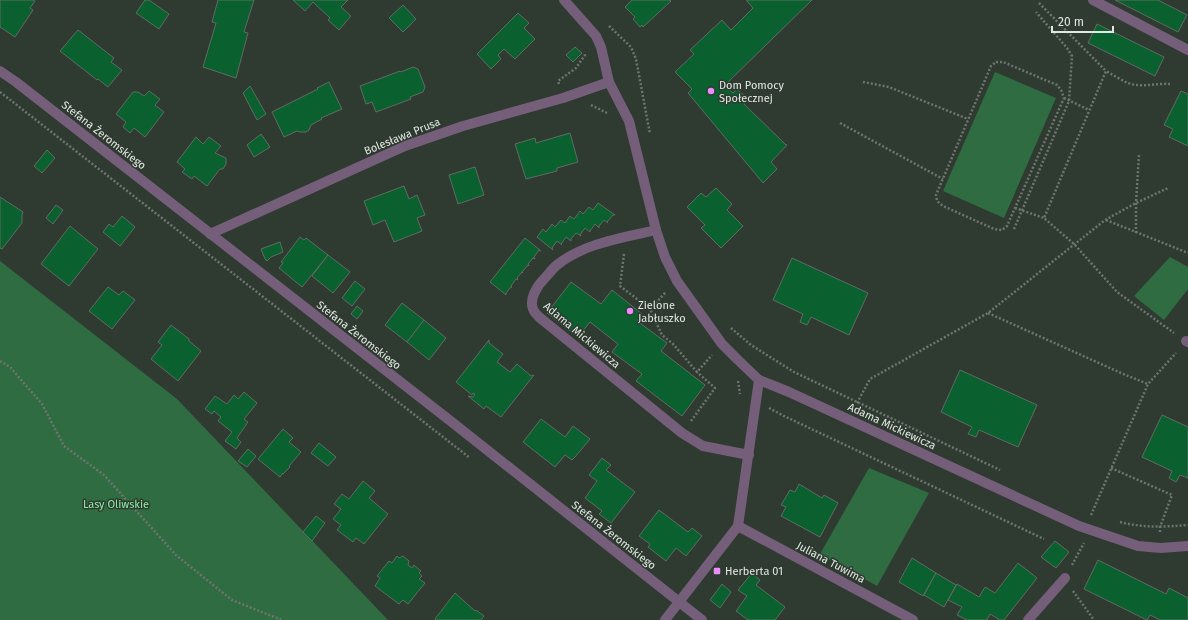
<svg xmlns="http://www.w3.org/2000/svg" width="1188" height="620" font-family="'Fira Sans',sans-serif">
<rect width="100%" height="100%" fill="#2f3a31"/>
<g fill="#306c42">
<path d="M995 72 1056 98 1004 218 943 191Z"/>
<path d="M1170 257 1188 267V289L1164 320 1134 296Z"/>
<path d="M0 261 177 399 388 620H0Z"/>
<path d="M869 468 929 493 877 586 820 554Z"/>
</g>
<g fill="#0a602e" stroke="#606c62">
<path d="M0 0H33L35 1 30 8 33 10 15 37 0 27Z"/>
<path d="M145 0H149L169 14 159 29 136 13Z"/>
<path d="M218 0H254L244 32 248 33 236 78 203 67 216 23 212 22Z"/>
<path d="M293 0H348L341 7 351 16 339 30 328 20 330 18 313 2 305 11Z"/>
<path d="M632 0H670L671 1 643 27 642 25 640 27 633 19 635 17 625 7Z"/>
<path d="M746 0H812L725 85 733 93 737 89 748 99 744 104 786 145V144L787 145 771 162 777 169 763 183 688 93 692 89 675 72 694 54 690 50 722 20 731 30 753 8Z"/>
<path d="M1115 0H1158L1187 15 1178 32Z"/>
<path d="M403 5 416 19 403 32 389 18Z"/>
<path d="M518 13 529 23 524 28 535 39 515 59 504 49 498 55 501 59 491 69 477 54Z"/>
<path d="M1097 24 1164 57 1155 76 1088 43Z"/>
<path d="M78 30 114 58 111 62 122 70 108 87 98 79 97 80 60 51Z"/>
<path d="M575 47 582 53 573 62 566 55Z"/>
<path d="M413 67 418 69 425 87 423 92 410 97 411 99 376 112 372 102 366 104 360 86 400 71 401 72Z"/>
<path d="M329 82 342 109 321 118 322 119 311 125 309 130 306 132H300L297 131 284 137 272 112 318 89 317 88Z"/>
<path d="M250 86 266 114 257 120 243 93Z"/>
<path d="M149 91 160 99 155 105 164 112 145 137 134 128 130 133 123 127 126 122 116 114 133 92H138L144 96Z"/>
<path d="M1181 91 1188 94V146L1169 137 1173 129 1164 125Z"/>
<path d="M570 133 578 162 557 168V171L526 179 515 144 535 138 536 143Z"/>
<path d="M261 134 270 147 254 157 247 145Z"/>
<path d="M196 137 203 144 209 137 221 146 215 153 226 158V164L223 169H220L207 186 194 176 192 179 182 172 185 169 177 162Z"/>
<path d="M47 150 55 158 42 173 34 166Z"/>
<path d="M475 167 484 195 458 204 449 175Z"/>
<path d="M404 186 409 199 417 195 425 215 417 218 422 231 394 242 385 220 373 225 364 201Z"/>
<path d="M716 188 732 204 727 210 743 226 721 248 701 228 705 225 687 207 701 193 706 197Z"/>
<path d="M0 197 23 212 22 215V223L2 249 0 248Z"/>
<path d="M598 203 615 215H613L607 222 608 223 604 220 599 226V228L595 224 590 231V232L585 228 580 235 581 236 576 233 571 239V241L566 237 561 244 562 245 557 241 552 248 553 250 537 237 543 229 546 232 552 224 555 227 561 220 565 223 570 216 574 219 580 211 583 214 589 207 593 210Z"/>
<path d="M56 205 63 210 53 224 46 218Z"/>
<path d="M122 216 135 227 120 246 103 232 109 224 113 227Z"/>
<path d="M70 226 98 249 69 286 41 264Z"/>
<path d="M300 237 304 240 306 238 328 255 302 287 279 268 283 263 281 262Z"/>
<path d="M525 238 541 251 539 250 534 257 535 259 533 258 528 264 529 266 528 265 522 272 523 273 522 272 517 278 518 280 516 279 511 286 512 287H511L506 293V295L490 282Z"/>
<path d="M280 242 283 252 271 257 267 261 265 259 261 249Z"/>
<path d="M328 255 350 272 333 293 312 276Z"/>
<path d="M792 258 868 293 849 335 811 317 807 325 800 322 803 314 773 300Z"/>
<path d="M355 281 365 289 352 306 342 298Z"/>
<path d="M571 282 601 304 612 290 642 314 637 321 667 343 661 351 705 385 682 416 636 381 642 374 612 352 618 344 590 322 578 337 547 313Z"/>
<path d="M108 287 119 295 123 291 135 300 112 329 89 311Z"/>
<path d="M402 303 424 320 407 342 385 325Z"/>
<path d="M357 306 363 311 357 319 351 314Z"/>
<path d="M424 320 446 338 429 360 407 342Z"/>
<path d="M171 325 189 339V341L201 351 178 381 151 359 162 345 158 342Z"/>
<path d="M489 340V343L503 354 497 362 510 372 517 364 531 376 534 375 501 417 486 406 484 409 468 396 473 397 475 394 473 393 472 395 456 382Z"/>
<path d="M960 370 1037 405 1018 447 979 430 976 437 968 434 972 427 941 412Z"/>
<path d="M244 392 257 403 244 419 248 422 237 438 241 442 236 449 225 441 232 432 218 421 221 417 214 411 212 414 205 409 215 396 227 404 234 395 238 399Z"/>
<path d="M1162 415 1188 427V478L1180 475 1176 482 1169 478 1172 471 1142 457Z"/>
<path d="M541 419 565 437 573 426 590 439 575 457 572 460 565 455 555 467 523 442Z"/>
<path d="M283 429 293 438 289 442 301 452 289 466 290 467 283 474V473L280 477 258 459Z"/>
<path d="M319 443 336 457 328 466 311 453Z"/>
<path d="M248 449 256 456 247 467 238 461Z"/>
<path d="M602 458 611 465 606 470 635 492 611 523 599 514 602 511 585 498 597 481 589 475Z"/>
<path d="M363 481 375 491 369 498 388 514 364 544 356 538 353 542 337 530 341 525 333 519 341 509 334 504 342 494 349 499Z"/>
<path d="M799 484 822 498 824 495 838 503 820 537 781 516 786 507 781 505 790 490 795 492Z"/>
<path d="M659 510 688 532 692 528 702 536 686 556 676 548 666 561 648 547 650 544 639 536Z"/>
<path d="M316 516 325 523 312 541 303 532Z"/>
<path d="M1055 541 1069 552 1056 568 1041 557Z"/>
<path d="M397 556 399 558 403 556 409 561 408 565 412 568 414 565 421 571 419 573 422 576 419 579 425 583 408 604 403 600 399 604 375 586 380 578 377 576 389 561 392 563Z"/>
<path d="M912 558 936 573 923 596 899 582Z"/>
<path d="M1098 560 1166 594 1169 588 1188 598V620H1160L1150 615 1147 620 1084 589Z"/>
<path d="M1018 563 1037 578 1004 620H1000L990 614 987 620H967L957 615 962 607 948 600 957 584 979 597 985 587 995 593Z"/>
<path d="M752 573 760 580 756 585 785 607 775 620H748L736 611 747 596 738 590Z"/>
<path d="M936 573 956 585 944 607 924 595Z"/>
<path d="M722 584 731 592 720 608 710 600Z"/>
<path d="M455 593 475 611 476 610 484 616 481 620H436L435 619Z"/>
</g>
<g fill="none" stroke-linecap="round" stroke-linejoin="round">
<g stroke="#6d766e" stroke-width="2.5" stroke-dasharray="2 2" stroke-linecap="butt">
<path d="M1039 3 1106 71"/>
<path d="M609 26 631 47 636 59 650 134"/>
<path d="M996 62H1003L1057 85 1061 90 1064 98 1007 226 1002 230 994 229 943 206 937 201 936 195 991 66Z"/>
<path d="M863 82 889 87 968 119"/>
<path d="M559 84 558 81 576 68 585 55V53"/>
<path d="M1170 84C1157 83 1141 88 1128 83 1121 80 1113 75 1106 71L1044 218 1074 244 1117 292 1174 333"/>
<path d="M0 92 470 458"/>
<path d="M1064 98 1089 110"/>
<path d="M591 105 607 113"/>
<path d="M840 123 943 179"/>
<path d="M1015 208 1044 218"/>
<path d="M1106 220 1188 253"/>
<path d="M1014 229 1069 101 1072 56 1067 48 1036 12"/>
<path d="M1136 233V203L1139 154"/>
<path d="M624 254 620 286 650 309 662 335 673 344 697 372 712 355"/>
<path d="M650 309 666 292"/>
<path d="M988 313 1121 373 1148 384"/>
<path d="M731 328 751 345 794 372 1000 470"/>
<path d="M0 361 10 367 42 404 64 446 104 475 176 555 232 600 282 620"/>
<path d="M738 381 740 394"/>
<path d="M857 403 870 379 988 313 1105 220 1136 203 1168 188"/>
<path d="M769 408 784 416 1044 539"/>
<path d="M691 421 715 388 697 372"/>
<path d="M1111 468 1172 495 1160 527V534"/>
<path d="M1091 515 1148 384 1176 353"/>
<path d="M1120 522C1143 528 1164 527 1188 525"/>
<path d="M1072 565 1084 543"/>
<path d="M1073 591 1094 620"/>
</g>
<g stroke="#755e79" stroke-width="10">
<path d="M564 0 596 36 601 47 609 82 629 121 656 230 665 257 677 281 722 344 738 360 759 380 789 392 1079 526 1138 546 1161 548 1188 546"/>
<path d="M1093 0 1188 50"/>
<path d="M0 71 16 82 448 419 702 620"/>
<path d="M656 230C623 238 584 243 557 265 552 269 548 275 544 279 537 286 529 299 533 309 534 312 537 315 539 317L682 433 703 446 749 455"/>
<path d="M210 234 405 146 463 126 563 98 609 82"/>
<path d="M1186 341 1188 342"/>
<path d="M738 526 913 620"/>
<path d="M665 620 738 526 759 380"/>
<path d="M1028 620 1065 578"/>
</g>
</g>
<g fill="#eb8dfc" stroke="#2f3a31" stroke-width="1.5">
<circle cx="711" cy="91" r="4"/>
<circle cx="630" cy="311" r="4"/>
<rect x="713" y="567" width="8" height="8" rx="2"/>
</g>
<g text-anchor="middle" stroke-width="3" stroke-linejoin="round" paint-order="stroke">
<g font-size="11" fill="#e1e8e2" stroke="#2f3a31" text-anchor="start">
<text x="719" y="89">Dom Pomocy<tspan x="719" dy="13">Społecznej</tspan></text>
<text x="638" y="309">Zielone<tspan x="638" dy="13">Jabłuszko</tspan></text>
<text x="725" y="575">Herberta 01</text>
</g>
<g font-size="11" fill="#e1e8e2" stroke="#2f3a31">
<text transform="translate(104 135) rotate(38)" y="4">Stefana Żeromskiego</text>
<text transform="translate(402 136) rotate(-22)" y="4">Bolesława Prusa</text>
<text transform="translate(359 335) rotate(38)" y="4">Stefana Żeromskiego</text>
<text transform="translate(582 335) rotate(40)" y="4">Adama Mickiewicza</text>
<text transform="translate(892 426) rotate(25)" y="4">Adama Mickiewicza</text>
<text transform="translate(614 535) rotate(38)" y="4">Stefana Żeromskiego</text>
<text transform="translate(831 562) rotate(28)" y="4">Juliana Tuwima</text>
</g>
<g font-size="11" fill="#89eea4" stroke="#2f3a31">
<text x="116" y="508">Lasy Oliwskie</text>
</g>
</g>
<path d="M1052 26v6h61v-6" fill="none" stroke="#e1e8e2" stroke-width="2"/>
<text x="1058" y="26" font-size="12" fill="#e1e8e2" stroke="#2f3a31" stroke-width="3" paint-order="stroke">20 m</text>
</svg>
